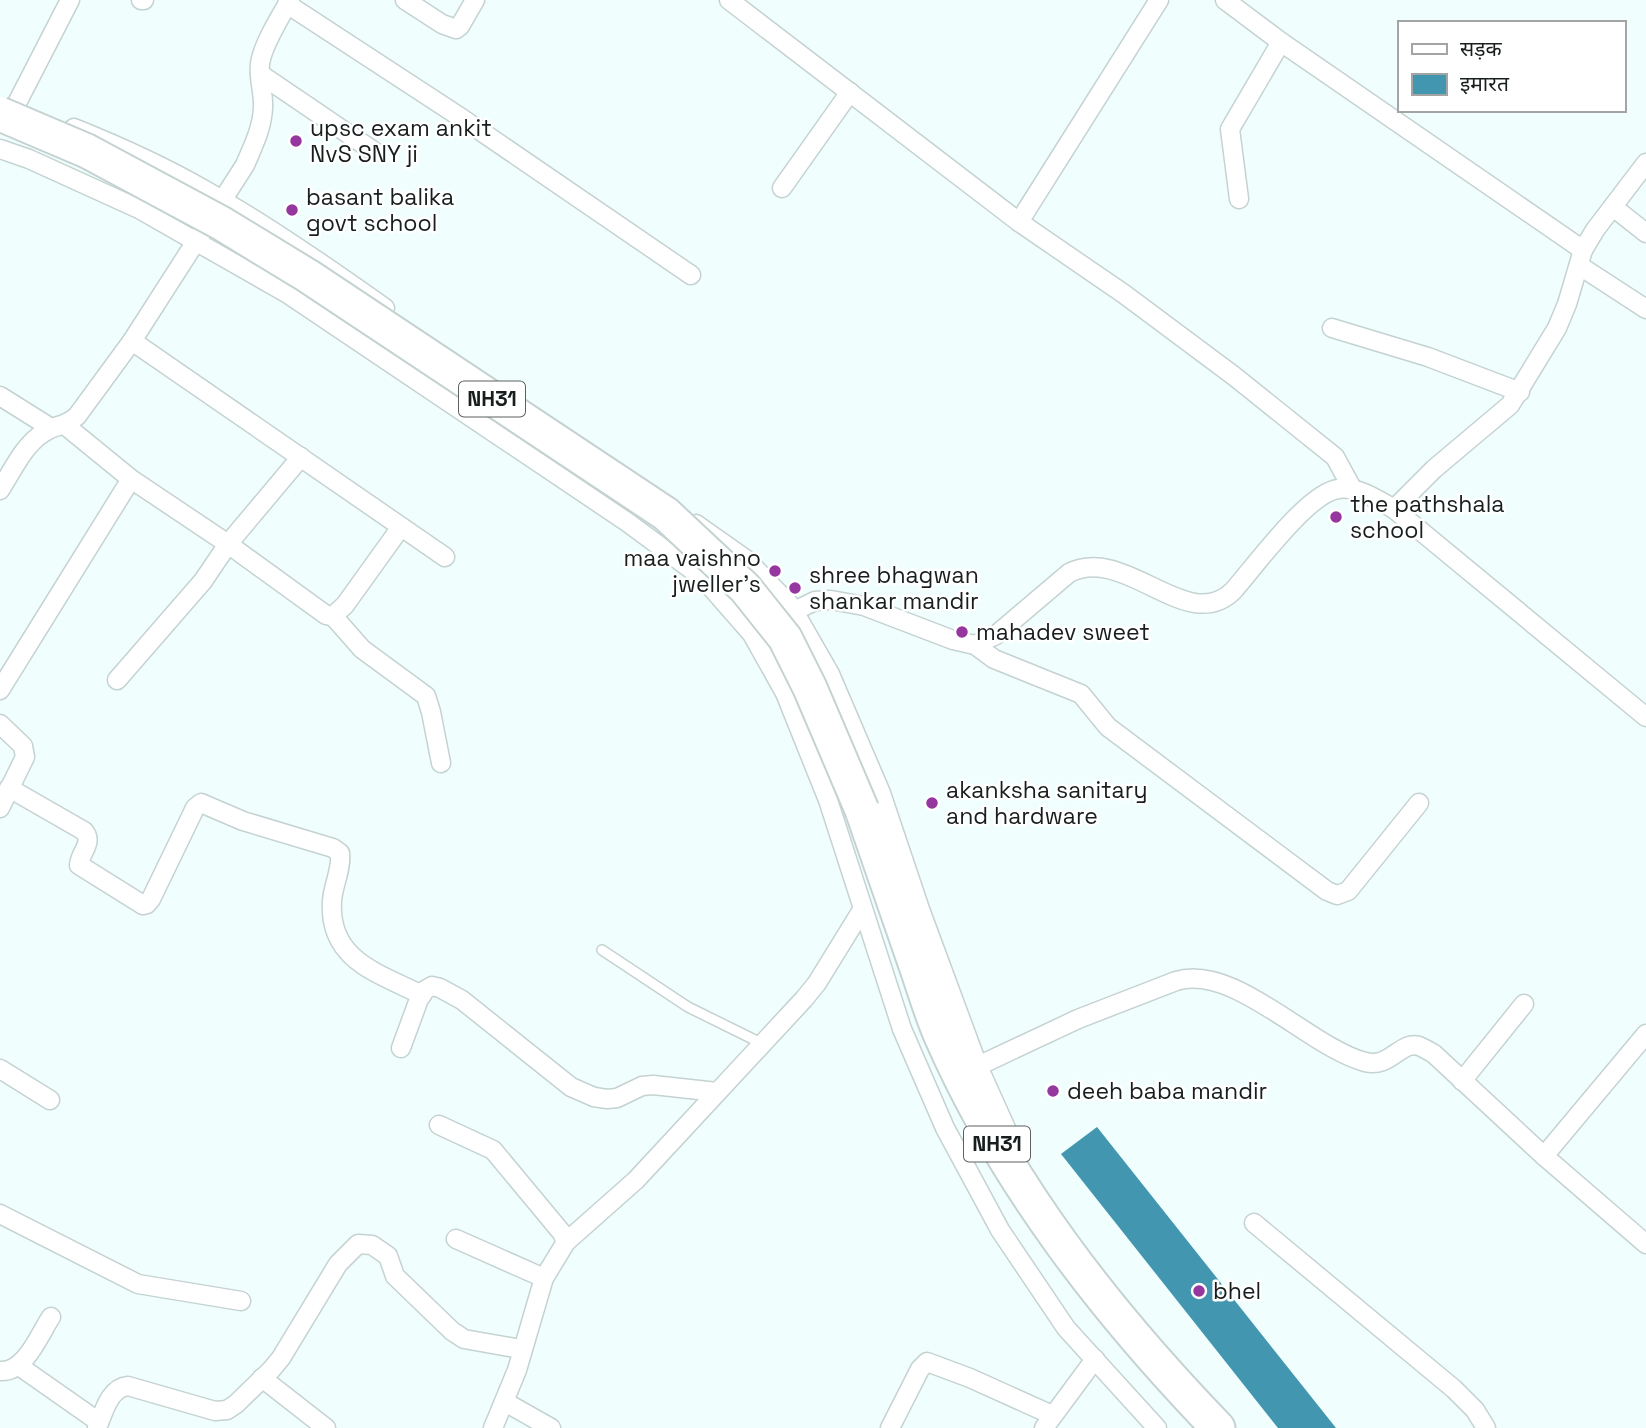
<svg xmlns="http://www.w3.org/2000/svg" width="1646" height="1428" font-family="'Space Grotesk','Noto Sans Devanagari',sans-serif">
<rect width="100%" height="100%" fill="#f0fefe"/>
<path fill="#4296af" d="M1097 1127 1336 1428H1278L1061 1154Z"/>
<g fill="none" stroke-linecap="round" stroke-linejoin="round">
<defs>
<path id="lane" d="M602 950 688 1007 763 1044"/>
<g id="street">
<path d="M141 0H144"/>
<path d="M405 0 442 24 456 29 460 26 475 0"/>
<path d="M729 0 1019 222 1124 294 1234 376 1335 457 1353 490"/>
<path d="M1225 0 1281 42 1583 250"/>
<path d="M287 4 460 117 691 275"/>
<path d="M260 74 375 152"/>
<path d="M17 103 70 0"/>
<path d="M74 128C119 146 163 166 205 190 268 226 327 267 385 308"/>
<path d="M0 149 29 159 139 209 288 294 627 522 703 578 752 634 785 693 828 800 902 1029 945 1128 1000 1230 1066 1328 1157 1428"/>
<path d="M782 188 850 92"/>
<path d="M1239 199 1230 129 1281 42"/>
<path d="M1613 207 1646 233"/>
<path d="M1019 222 1159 0"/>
<path d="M1580 266 1646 309"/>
<path d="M1332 328 1428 357 1520 392"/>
<path d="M132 341 445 557"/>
<path d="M0 396 51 428"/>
<path d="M66 426 131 479 228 544 326 615 333 616 345 605 401 527"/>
<path d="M0 490C13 470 23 446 43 433 57 423 62 429 77 416L132 341 245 165C253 146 262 129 263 108 264 93 258 79 260 64 262 46 280 17 290 0"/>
<path d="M1394 509 1434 469 1510 405 1557 328 1567 304 1583 250 1595 230 1646 163"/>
<path d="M696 524 747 560 791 606 830 674 881 793 921 912 978 1066 1009 1135"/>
<path d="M786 615 815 601 831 600 864 606 953 640 975 645 996 635 1069 573C1125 544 1187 636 1233 591 1255 566 1308 493 1338 489 1358 486 1378 500 1394 509L1646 717"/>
<path d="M333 616 362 649 426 696 431 712 441 763"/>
<path d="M975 645 994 659 1081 694 1108 727 1327 891 1337 895 1348 891 1419 803"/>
<path d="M117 680 203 581 228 544 301 457"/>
<path d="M0 690 131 479"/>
<path d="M0 724 23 746 25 757 0 808"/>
<path d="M9 788 84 831C94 843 80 852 79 865L143 905 147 904 151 899 195 808 201 803 243 821 333 848 340 853C342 869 333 885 332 901 328 960 378 973 422 995"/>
<path d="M401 1048 419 999 425 990 432 986 440 988 462 1000 571 1087 594 1097 607 1099 617 1098 642 1086 653 1085 717 1092"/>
<path d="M978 1066 1078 1019 1176 981C1234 963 1309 1047 1365 1062 1390 1069 1401 1040 1419 1046 1424 1048 1429 1051 1434 1054L1544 1156 1646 1244"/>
<path d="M0 1069 50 1100"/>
<path d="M1462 1081 1524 1004"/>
<path d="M439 1125 493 1150 562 1233 566 1242"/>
<path d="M1544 1156 1646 1034"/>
<path d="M0 1214 138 1284 241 1301"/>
<path d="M1254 1223 1454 1389 1475 1410 1486 1428"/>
<path d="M456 1239 544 1278"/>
<path d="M19 1366 99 1422"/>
<path d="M0 1371C25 1373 39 1335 51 1317"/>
<path d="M262 1378 326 1428"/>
<path d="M505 1402 551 1428"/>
<path d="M97 1428C104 1412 109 1388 128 1386L215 1411 227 1410 236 1404 271 1370 281 1358 338 1264 358 1244 372 1245 388 1256 395 1276 452 1331 464 1339 521 1349"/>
<path d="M493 1428 517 1370 544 1278 566 1242 636 1180 804 999 817 983 862 910"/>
<path d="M890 1428 920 1369 927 1362 970 1378 1052 1415"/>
<path d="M1044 1428 1095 1359"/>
</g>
<path id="highway" d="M862 810C879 860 897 910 914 960 923 985 930 1011 941 1036 1006 1184 1106 1312 1218 1428"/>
</defs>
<use href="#lane" stroke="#c5d2d2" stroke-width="12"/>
<use href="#street" stroke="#c5d2d2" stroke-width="21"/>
<use href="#highway" stroke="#c5d2d2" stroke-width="37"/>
<use href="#lane" stroke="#fff" stroke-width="9"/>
<use href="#street" stroke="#fff" stroke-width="18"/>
<use href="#highway" stroke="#fff" stroke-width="33"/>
<defs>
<path id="highway-bridge" d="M0 114 87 151 221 223 308 276 666 514 745 588 785 638 810 688 862 810"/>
</defs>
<use href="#highway-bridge" stroke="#c5d2d2" stroke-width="37" stroke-linecap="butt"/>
<use href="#highway-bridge" stroke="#fff" stroke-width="33"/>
</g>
<g fill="#96369f" stroke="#fff" stroke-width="2.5">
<circle cx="296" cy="141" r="7"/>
<circle cx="292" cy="210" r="7"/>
<circle cx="1336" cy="517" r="7"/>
<circle cx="775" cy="571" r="7"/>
<circle cx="795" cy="588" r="7"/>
<circle cx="962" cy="632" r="7"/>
<circle cx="932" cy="803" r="7"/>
<circle cx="1053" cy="1091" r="7"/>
<circle cx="1199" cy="1291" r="7"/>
</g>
<g text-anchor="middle" stroke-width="5" stroke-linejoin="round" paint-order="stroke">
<g fill="#fff" stroke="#5d6161" stroke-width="2">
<rect x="459" y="381.5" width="66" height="35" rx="5"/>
<rect x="964" y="1126.5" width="66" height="35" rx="5"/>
</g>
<g font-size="21" font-weight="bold" fill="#181d1d">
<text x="492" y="406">NH31</text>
<text x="997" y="1151">NH31</text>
</g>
<g font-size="23" fill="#181d1d" stroke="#fff" text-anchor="start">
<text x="310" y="136">upsc exam ankit<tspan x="310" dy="26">NvS SNY ji</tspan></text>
<text x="306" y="205">basant balika<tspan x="306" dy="26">govt school</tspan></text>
<text x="1350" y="512">the pathshala<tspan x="1350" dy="26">school</tspan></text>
<text x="761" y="566" text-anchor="end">maa vaishno<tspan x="761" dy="26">jweller's</tspan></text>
<text x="809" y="583">shree bhagwan<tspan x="809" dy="26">shankar mandir</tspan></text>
<text x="976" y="640">mahadev sweet</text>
<text x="946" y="798">akanksha sanitary<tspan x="946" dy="26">and hardware</tspan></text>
<text x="1067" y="1099">deeh baba mandir</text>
<text x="1213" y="1299">bhel</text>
</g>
</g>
<rect x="1398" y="21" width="228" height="91" fill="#ffffff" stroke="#a3a5a5" stroke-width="2"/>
<rect x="1412" y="44" width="35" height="10" fill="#ffffff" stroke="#a3a5a5" stroke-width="2"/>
<text x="1460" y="56" font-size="21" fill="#181d1d">सड़क</text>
<rect x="1412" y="74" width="35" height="21" fill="#4296af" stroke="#a3a5a5" stroke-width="2"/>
<text x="1460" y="91" font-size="21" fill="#181d1d">इमारत</text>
</svg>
